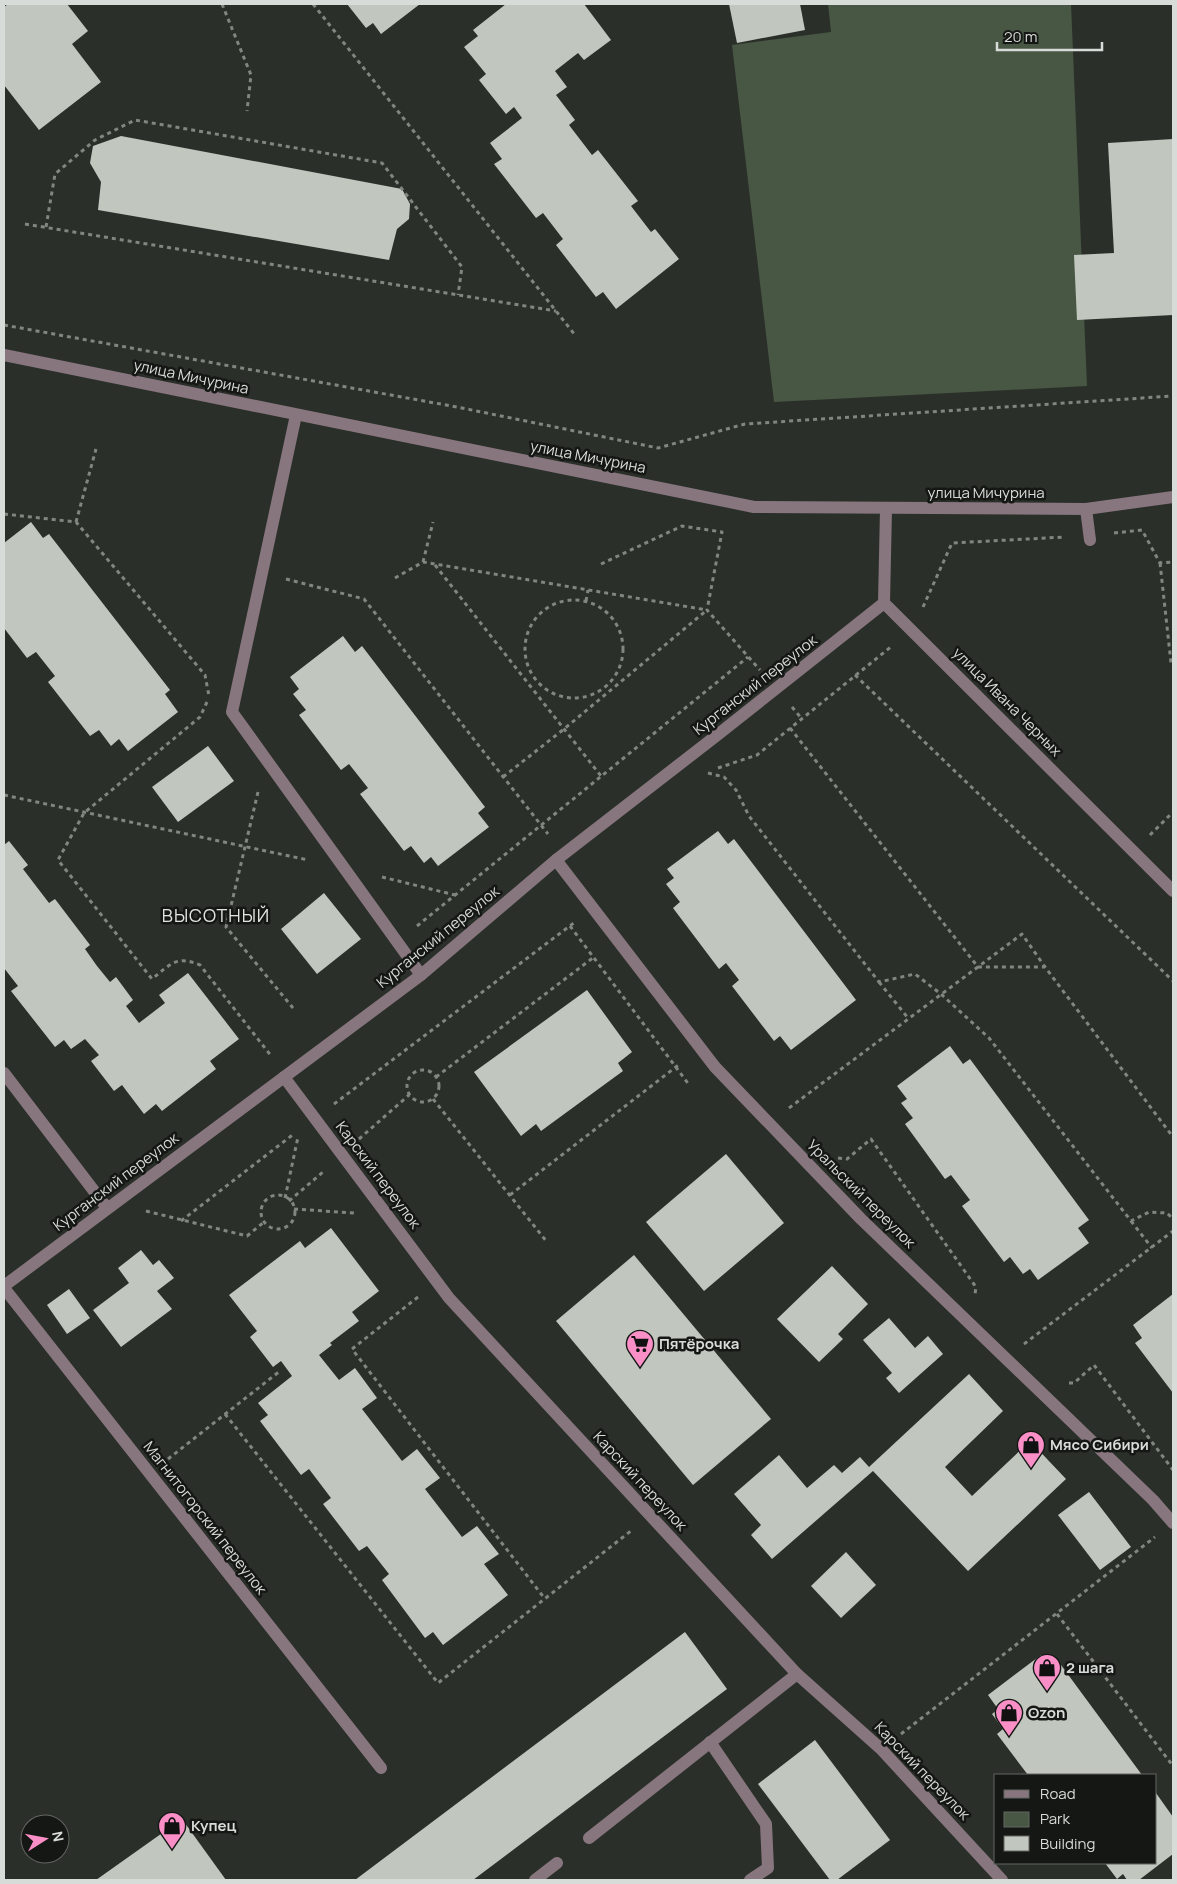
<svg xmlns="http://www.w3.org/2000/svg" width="1177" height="1884" font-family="Manrope,sans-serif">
<rect width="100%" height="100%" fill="#2b2f29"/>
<path fill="#485744" d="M828 4H1071L1087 386 774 402 732 45 831 32Z"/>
<g fill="#c1c7bf">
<path d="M8 4H67L88 31 72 44 101 82 39 130 4 85V7Z"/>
<path d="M347 4H420L381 34 373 23 366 28Z"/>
<path d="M506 4H584L611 40 584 60 578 53 555 71 567 87 556 95 575 120 569 125 592 155 598 150 638 201 631 206 651 232 655 229 679 259 616 309 603 292 596 297 556 245 563 239 543 213 536 218 494 164 502 159 490 143 522 118 514 107 506 114 479 80 486 74 464 47 478 36 473 30Z"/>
<path d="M729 4H800L805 30 737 43Z"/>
<path d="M121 136 402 189 410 204 409 219 397 229 389 260 98 210 101 182 90 163 93 146Z"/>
<path d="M1173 139V315L1077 320 1074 255 1114 253 1108 143Z"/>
<path d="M31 522 43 538 49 534 170 690 165 694 178 712 128 751 119 739 111 746 99 730 90 736 48 682 55 676 36 652 27 658 4 628V543Z"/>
<path d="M343 636 355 652 362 646 485 807 478 813 489 827 438 866 431 857 424 863 411 846 404 851 360 794 368 788 349 764 341 770 299 715 306 710 293 694 299 689 290 677Z"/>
<path d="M208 746 234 781 178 822 152 787Z"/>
<path d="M718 831 728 844 734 839 856 1000 791 1050 780 1036 774 1041 732 986 739 980 726 963 719 969 673 908 680 902 666 884 674 878 667 869Z"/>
<path d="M9 841 28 865 23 869 49 903 55 899 90 945 85 949 97 966 110 982 116 977 133 1000 126 1006 139 1023 165 1003 159 995 188 973 239 1039 210 1061 216 1069 162 1111 156 1104 144 1114 122 1085 114 1091 91 1061 99 1055 85 1039 71 1049 64 1040 55 1047 11 991 18 986 4 968V845Z"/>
<path d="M324 893 361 939 317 974 281 929Z"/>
<path d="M587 990 632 1052 618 1063 623 1071 541 1131 536 1124 521 1136 474 1072Z"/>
<path d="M950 1046 963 1064 970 1059 1089 1220 1078 1228 1089 1243 1038 1280 1030 1269 1023 1274 1010 1257 1004 1262 962 1206 970 1200 951 1175 945 1179 905 1124 913 1118 901 1103 907 1099 897 1086Z"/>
<path d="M726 1154 784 1223 704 1291 646 1222Z"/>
<path d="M331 1228 379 1291 352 1312 359 1321 330 1343 332 1345 319 1355 339 1380 355 1368 377 1398 362 1409 402 1461 417 1449 440 1478 425 1489 462 1537 477 1526 499 1554 484 1564 508 1595 443 1645 433 1632 425 1638 382 1580 389 1574 367 1546 359 1551 323 1504 331 1498 309 1469 301 1475 260 1421 268 1415 258 1403 292 1376 281 1361 273 1367 250 1337 257 1331 229 1295 300 1241 305 1248Z"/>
<path d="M141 1250 153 1265 159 1260 174 1278 157 1291 172 1309 121 1347 93 1310 129 1283 118 1268Z"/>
<path d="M634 1255 771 1419 693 1485 556 1321Z"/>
<path d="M832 1266 868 1304 838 1334 843 1339 819 1362 777 1319Z"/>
<path d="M69 1289 90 1318 67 1334 47 1305Z"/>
<path d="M1173 1294V1393L1135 1343 1142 1338 1133 1325Z"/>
<path d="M889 1318 915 1348 928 1336 943 1354 899 1393 886 1378 892 1373 863 1340Z"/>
<path d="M969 1374 1003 1411 945 1467 972 1496 1030 1441 1066 1479 968 1571 873 1471 772 1559 751 1535 761 1525 734 1494 779 1455 807 1488 834 1465 842 1473 860 1457 869 1467Z"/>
<path d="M1089 1492 1131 1547 1100 1570 1058 1515Z"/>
<path d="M846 1552 876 1585 841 1618 811 1586Z"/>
<path d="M685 1632 727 1689 687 1719 473 1880H355Z"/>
<path d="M1041 1655 1053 1671 1061 1665 1142 1775H1028L997 1734 1003 1729 992 1714 998 1709 988 1695Z"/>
<path d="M815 1740 890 1840 837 1880H830L758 1784Z"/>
<path d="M1156 1793 1173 1817V1854L1139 1880H1127L1123 1874 1117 1879 1105 1863H1156Z"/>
<path d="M182 1819 226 1880H96Z"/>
</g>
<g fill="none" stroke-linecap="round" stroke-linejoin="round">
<g stroke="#828681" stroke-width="3" stroke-dasharray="4 4" stroke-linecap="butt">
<path d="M222 4 251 75 247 111"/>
<path d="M313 4 575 335"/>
<path d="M25 224 556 311"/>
<path d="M46 227 55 174 95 140 135 120 382 163 462 267 458 295"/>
<path d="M4 325 457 407 658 448 745 424 1173 396"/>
<path d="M4 514 76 522 205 675 209 696"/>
<path d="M76 522 96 449"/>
<path d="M1114 533 1142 530 1160 563 1173 562"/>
<path d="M423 562 433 522"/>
<path d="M1160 563 1171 663 1173 665"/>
<path d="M601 564 682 526 722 532 707 610 760 670"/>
<path d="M435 565 601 776"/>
<path d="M395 578 423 562 707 610"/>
<path d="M286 579 364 599 548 834"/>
<circle cx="574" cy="649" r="49"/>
<path d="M586 601 588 590"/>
<path d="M923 607 952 543 1065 537"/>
<path d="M855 675 1173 981"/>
<path d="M207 702 200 717 84 813 58 860 152 979C171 964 176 955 200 965L272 1057"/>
<path d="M792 707 802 719"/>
<path d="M790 728 978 967H1045L1173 1137"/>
<path d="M718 768 757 755 892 646"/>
<path d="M708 773 724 777 736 790 749 816 879 982 915 974 941 994 989 1038 1131 1221 1149 1212 1167 1213 1173 1219"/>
<path d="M503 777 564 729 707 610"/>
<path d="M258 792 226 927 293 1008"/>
<path d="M4 795 308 860"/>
<path d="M1150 835 1173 812"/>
<path d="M382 877 455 895"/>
<path d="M417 926 748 657"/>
<path d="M570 926 690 1086"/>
<path d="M879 982 908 1018"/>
<circle cx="423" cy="1086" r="16"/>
<path d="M436 1077 594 957"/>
<path d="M433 1099 547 1242"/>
<path d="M334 1104 575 922"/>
<path d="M789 1108 1022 934 1045 967"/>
<path d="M359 1139 409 1095"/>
<path d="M838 1158 847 1159 871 1139 976 1287 975 1294"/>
<path d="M510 1195 681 1063"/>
<circle cx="278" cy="1212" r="17"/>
<path d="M285 1198 298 1137"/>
<path d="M289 1201 323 1172"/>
<path d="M294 1209 354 1213"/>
<path d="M146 1211 247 1236 264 1222"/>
<path d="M181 1221 295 1133"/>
<path d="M1131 1221 1152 1248"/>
<path d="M418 1297 352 1349 545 1599"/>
<path d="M1024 1344 1173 1231"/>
<path d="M1069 1383H1074L1094 1365 1173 1470"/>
<path d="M225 1414 438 1683 632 1530"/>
<path d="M168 1459 280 1371"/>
<path d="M1057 1614 1173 1766"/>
<path d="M901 1734 1155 1537"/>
</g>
<g stroke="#87767e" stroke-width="12">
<path d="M4 355 754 507 1086 509 1173 497"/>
<path d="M296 415 232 712 421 975"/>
<path d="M886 509 884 603 1173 891"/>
<path d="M1086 509 1090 540"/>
<path d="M556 860 715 1067 861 1219 1153 1500 1173 1523"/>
<path d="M4 1073 107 1208"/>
<path d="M284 1077 449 1298 797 1674 881 1749 1002 1880"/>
<path d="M4 1286 421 975 556 860 716 736 884 603"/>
<path d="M4 1288 381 1768"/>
<path d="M710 1742 766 1824 768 1868 750 1880"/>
<path d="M589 1838 797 1674"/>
<path d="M535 1880 557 1863"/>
</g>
</g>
<defs>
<symbol id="supermarket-pin" viewBox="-11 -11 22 30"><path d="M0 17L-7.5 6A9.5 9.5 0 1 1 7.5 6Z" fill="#fa8fc8" stroke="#151714"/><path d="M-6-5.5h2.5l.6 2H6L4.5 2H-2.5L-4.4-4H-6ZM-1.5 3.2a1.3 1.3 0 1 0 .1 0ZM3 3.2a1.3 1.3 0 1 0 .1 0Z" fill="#111"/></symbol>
<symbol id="shop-pin" viewBox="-11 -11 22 30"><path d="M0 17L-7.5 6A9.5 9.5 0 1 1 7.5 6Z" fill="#fa8fc8" stroke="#151714"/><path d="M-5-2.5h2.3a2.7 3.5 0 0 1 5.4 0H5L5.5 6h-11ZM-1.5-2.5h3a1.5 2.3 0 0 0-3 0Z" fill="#111"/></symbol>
</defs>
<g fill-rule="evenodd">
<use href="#supermarket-pin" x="624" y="1328" width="32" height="43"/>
<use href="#shop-pin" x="1015" y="1429" width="32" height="43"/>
<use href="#shop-pin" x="1031" y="1652" width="32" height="43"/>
<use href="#shop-pin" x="993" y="1697" width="32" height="43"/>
<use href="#shop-pin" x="156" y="1810" width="32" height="43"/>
</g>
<g text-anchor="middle" stroke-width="5" stroke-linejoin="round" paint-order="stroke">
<g font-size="15" fill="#d8dcd8" stroke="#151714">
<text transform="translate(191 377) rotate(12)" y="5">улица Мичурина</text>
<text transform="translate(588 457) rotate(11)" y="5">улица Мичурина</text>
<text x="986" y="498">улица Мичурина</text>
<text transform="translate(755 685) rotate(-38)" y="5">Курганский переулок</text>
<text transform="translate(1007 702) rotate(45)" y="5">улица Ивана Черных</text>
<text transform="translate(438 937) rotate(-39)" y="5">Курганский переулок</text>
<text transform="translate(378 1175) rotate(53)" y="5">Карский переулок</text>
<text transform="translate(116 1182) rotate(-37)" y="5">Курганский переулок</text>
<text transform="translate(861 1194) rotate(45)" y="5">Уральский переулок</text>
<text transform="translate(640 1481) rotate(47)" y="5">Карский переулок</text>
<text transform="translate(205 1518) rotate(52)" y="5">Магнитогорский переулок</text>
<text transform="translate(922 1771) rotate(46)" y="5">Карский переулок</text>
</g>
<g font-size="15" font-weight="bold" fill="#d8dcd8" stroke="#151714" text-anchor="start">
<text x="659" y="1349">Пятёрочка</text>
<text x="1050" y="1450">Мясо Сибири</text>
<text x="1066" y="1673">2 шага</text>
<text x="1028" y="1718">Ozon</text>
<text x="191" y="1831">Купец</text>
</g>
<g font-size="18" letter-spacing="1" fill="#dfe5dd" stroke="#151714">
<text x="216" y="922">ВЫСОТНЫЙ</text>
</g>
</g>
<rect width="1177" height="1884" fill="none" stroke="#d8dcd8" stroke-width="10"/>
<rect x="994" y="1774" width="162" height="90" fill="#151714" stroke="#636662"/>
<rect x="1004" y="1790" width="25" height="8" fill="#87767e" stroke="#636662"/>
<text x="1040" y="1799" font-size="15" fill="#d8dcd8">Road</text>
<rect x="1004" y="1812" width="25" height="15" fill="#485744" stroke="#636662"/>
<text x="1040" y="1824" font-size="15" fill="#d8dcd8">Park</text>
<rect x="1004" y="1836" width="25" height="15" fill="#c1c7bf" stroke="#636662"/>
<text x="1040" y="1849" font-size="15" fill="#d8dcd8">Building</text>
<g transform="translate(45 1839) rotate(79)"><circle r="24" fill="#151714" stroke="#636662"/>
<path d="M0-4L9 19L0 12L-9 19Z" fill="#fa8fc8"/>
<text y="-8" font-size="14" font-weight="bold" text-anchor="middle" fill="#d8dcd8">N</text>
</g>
<path d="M997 42v8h105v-8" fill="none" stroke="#d8dcd8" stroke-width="2.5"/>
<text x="1004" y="42" font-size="15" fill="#d8dcd8" stroke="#151714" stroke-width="4" paint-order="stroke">20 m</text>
</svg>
